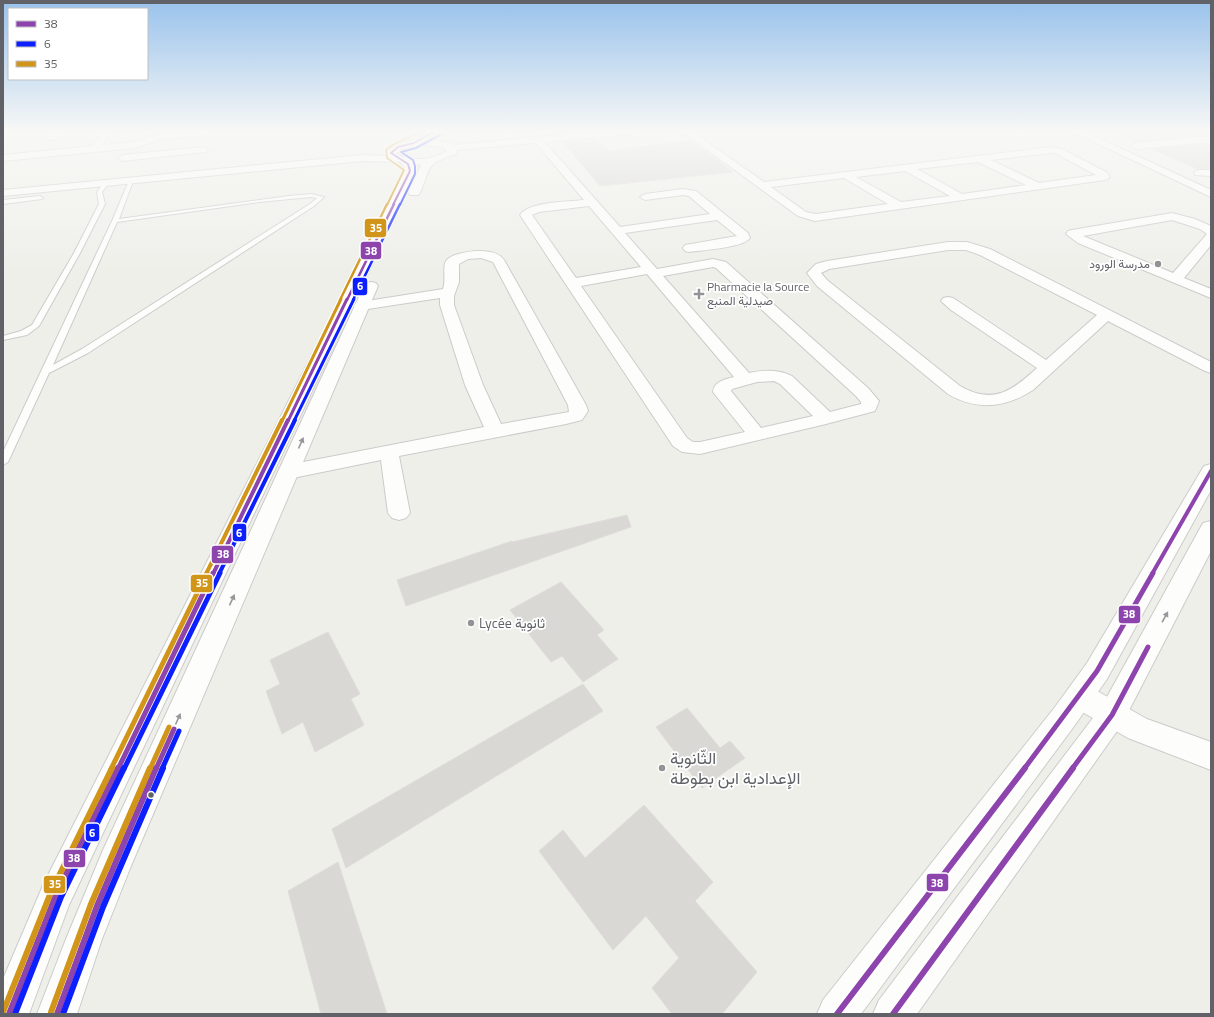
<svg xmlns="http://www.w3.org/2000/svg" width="1214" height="1017" font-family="'Titillium Web',Vazirmatn,sans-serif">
<rect width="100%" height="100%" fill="#efefea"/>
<g fill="#d9d8d5" stroke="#deddd9">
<path d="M1110 130H1211V135L1136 142Z"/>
<path d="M594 139 609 151 691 140 733 172 600 186 563 142Z"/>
<path d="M1211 144V168L1198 169 1151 149Z"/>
<path d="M627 515 631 527 406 606 397 580 512 541V542Z"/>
<path d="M561 582 604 630 597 635 618 659 583 682 562 656 551 662 510 610Z"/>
<path d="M328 632 360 694 351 699 364 725 315 752 303 722 282 734 266 691 280 684 270 660Z"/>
<path d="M583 684 603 711 346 868 332 829Z"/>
<path d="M687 708 720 748 730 741 745 758 702 788 656 727Z"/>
<path d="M644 805 713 882 695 901 757 972 722 1014H672L652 988 679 958 646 916 613 950 539 851 563 830 585 858Z"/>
<path d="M338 862 387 1014H321L288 891Z"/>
</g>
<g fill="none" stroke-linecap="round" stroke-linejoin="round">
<defs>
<g id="service">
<path d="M131 180 133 181 119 219 289 196 311 194 324 197 314 206 88 353 49 373 8 462 3 465V452L112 221 129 181ZM311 197 317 198 310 204 82 349 53 365 117 222 259 202Z"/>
<path d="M104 182 109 183 102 192 105 204 80 253 39 326 27 335 3 340V336L21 331 32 325 74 253 99 204 97 192Z"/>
<path d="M40 196 43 198 42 199 3 204V200Z"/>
</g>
<g id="minor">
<path d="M6 130H17L3 139V132Z"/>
<path d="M54 130H63L55 140H49L47 138Z"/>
<path d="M102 130H110L103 145 134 142 158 134 208 130 209 132 205 135 159 140 135 148 3 161V155L93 146Z"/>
<path d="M680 130H690L764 182 1051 147 1062 149 1106 172 1110 177 1105 180 815 221 798 216ZM1051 153 1057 154 1096 175 1039 183 991 160ZM978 162 1026 185 962 194 917 169ZM905 171 950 196 901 202 856 177ZM844 178 888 204 816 214 806 212 771 187Z"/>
<path d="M1211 136V142L1136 149 1131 146 1136 143Z"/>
<path d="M538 137 541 138 620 227 710 214 689 196 683 195 645 200 640 197 645 194 683 189 696 191 748 233 750 238C743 248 702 250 689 252L685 251 683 248 685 245 737 236 717 220 625 233 657 269 713 259 726 262 868 388 879 401 875 411 826 424 700 454 682 452 673 446 520 215C530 201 568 202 584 200L535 142 533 140ZM589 206 641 267 576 278 532 215 539 212ZM713 267 716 268 856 396 861 402V404L830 412 792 376C778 369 764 370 749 373L663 276ZM647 274 734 377C726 379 714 381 713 392L745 432 700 442H693L687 438 581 286ZM774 381 780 384 813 416 761 428 731 391 732 389 757 382Z"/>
<path d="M203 147 208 150 206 152 123 161 118 158 123 155Z"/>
<path d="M1199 170H1211V176L1195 175 1194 173 1195 171Z"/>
<path d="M1172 213 1195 219 1211 226V245L1184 278 1211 289V298L1078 243 1066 234 1068 231 1072 230ZM1172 220 1200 229 1207 234 1173 273 1083 236Z"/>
<path d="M948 242H967L990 249 1211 362V373L1205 371 1108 321 1033 390C1005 408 977 411 948 394L817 286 807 273 816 264 827 261ZM948 250H966L980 255 1097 315 1046 360 953 298 948 297 943 298 941 301 951 310 1037 368C1012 391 993 405 960 386L827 280 821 273 829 269Z"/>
<path d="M475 251C485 251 498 251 504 260L586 405 588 411 582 420 566 424 399 456 410 513 406 518 399 520 392 518 388 513 381 460 288 479 281 477 278 472 281 467 288 465 484 427 465 385 440 305V298L361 310 356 309 354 306 356 303 361 302 443 289C446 280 443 271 445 263 448 254 467 252 475 251ZM481 258 493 262 568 405 569 412 501 424 483 385 454 305V296L459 282V264L468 259Z"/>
<path d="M1080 684 1090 687 1147 719 1211 742V770L1128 738 1070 705 1066 696 1070 687Z"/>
</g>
<g id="tertiary">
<path d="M611 130H646L642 133 457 150 456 154 435 162 429 169 420 193 418 195H410L408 193 421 165 413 164 415 168 401 203 69 905 29 1014H3V979L44 883 389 203 405 168 401 162H399L362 161 3 196V190L362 155 388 156 386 153C398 138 437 136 454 145ZM422 145 443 147 447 151C432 160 412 162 396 154L401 149Z"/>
<path d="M1069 130H1081L1211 190V197Z"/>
<path d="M371 282 376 283 378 286 131 866 102 939 77 1014H37L66 939 103 850 364 286 366 283Z"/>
<path d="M1211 464V490L1107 679 1075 725 861 1014H817L823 1000 1055 707 1087 663 1201 471 1204 466Z"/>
<path d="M1211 521V551L1122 724 917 1014H873L879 1000 1102 706 1203 523Z"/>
</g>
<path id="secondary" d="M430 130H441L417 145H411L409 143 411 141Z"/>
</defs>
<use href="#service" stroke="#cbcbcb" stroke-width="2"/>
<use href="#minor" stroke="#cbcbcb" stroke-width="2"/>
<use href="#tertiary" stroke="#cbcbcb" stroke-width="2"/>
<use href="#secondary" stroke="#cacbcb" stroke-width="2"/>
<use href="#service" fill="#fdfdfc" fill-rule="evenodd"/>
<use href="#minor" fill="#fdfdfc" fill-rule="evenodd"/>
<use href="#tertiary" fill="#fdfdfc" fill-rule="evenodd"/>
<use href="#secondary" fill="#fdfdfc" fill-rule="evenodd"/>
<defs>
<path id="bus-1-far5" d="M393 205 410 171 408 164 391 153 398 147 414 143 437 130"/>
<path id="bus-1-far4" d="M347 300 394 204"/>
<path id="bus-1-far3" d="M288 421 347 299"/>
<g id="bus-1-far2">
<path d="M213 574 288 420"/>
<path d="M1152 574 1211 471"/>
</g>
<g id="bus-1-far1">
<path d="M118 769 213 573"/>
<path d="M156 769 174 729"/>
<path d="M1024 769 1097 671 1153 573"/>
<path d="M1072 769 1112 715 1148 647"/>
</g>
<g id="bus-1">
<path d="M9 1014 56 895 118 768"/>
<path d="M57 1014 97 906 156 768"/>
<path d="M837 1014 1025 768"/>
<path d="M893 1014 1073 768"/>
</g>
<path id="bus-2-far5" d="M400 205 415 174V166L413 160 401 152 416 148 440 135"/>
<path id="bus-2-far4" d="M353 300 400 204"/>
<path id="bus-2-far3" d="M294 421 354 299"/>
<path id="bus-2-far2" d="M219 574 295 420"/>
<g id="bus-2-far1">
<path d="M124 769 220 573"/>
<path d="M162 769 179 731"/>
</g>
<g id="bus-2">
<path d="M15 1014 61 897 124 768"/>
<path d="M63 1014 103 907 163 768"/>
</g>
<path id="bus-3-far5" d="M387 205 404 170 387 158 386 150C397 140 411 138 424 130"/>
<path id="bus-3-far4" d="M340 300 387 204"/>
<path id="bus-3-far3" d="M282 421 341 299"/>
<path id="bus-3-far2" d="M206 574 282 420"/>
<g id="bus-3-far1">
<path d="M111 769 207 573"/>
<path d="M150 769 169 727"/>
</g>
<g id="bus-3">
<path d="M3 1012 51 892 112 768"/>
<path d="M51 1012 91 904 150 768"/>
</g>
</defs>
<use href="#bus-1-far5" stroke="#fff" stroke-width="3.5"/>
<use href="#bus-1-far4" stroke="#fff" stroke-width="4.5"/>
<use href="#bus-1-far3" stroke="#fff" stroke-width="5.5"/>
<use href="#bus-1-far2" stroke="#fff" stroke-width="7"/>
<use href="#bus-1-far1" stroke="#fff" stroke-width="8"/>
<use href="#bus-1" stroke="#fff" stroke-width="10"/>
<use href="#bus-2-far5" stroke="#fff" stroke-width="3.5"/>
<use href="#bus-2-far4" stroke="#fff" stroke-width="4.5"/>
<use href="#bus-2-far3" stroke="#fff" stroke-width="5.5"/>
<use href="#bus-2-far2" stroke="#fff" stroke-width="7"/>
<use href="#bus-2-far1" stroke="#fff" stroke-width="8"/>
<use href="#bus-2" stroke="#fff" stroke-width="10"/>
<use href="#bus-3-far5" stroke="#fff" stroke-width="3.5"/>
<use href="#bus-3-far4" stroke="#fff" stroke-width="4.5"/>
<use href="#bus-3-far3" stroke="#fff" stroke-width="5.5"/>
<use href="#bus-3-far2" stroke="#fff" stroke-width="7"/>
<use href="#bus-3-far1" stroke="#fff" stroke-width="8"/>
<use href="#bus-3" stroke="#fff" stroke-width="10"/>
<use href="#bus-1-far5" stroke="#8e44ad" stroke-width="2"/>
<use href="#bus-1-far4" stroke="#8e44ad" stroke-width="2.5"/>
<use href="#bus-1-far3" stroke="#8e44ad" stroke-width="3"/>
<use href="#bus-1-far2" stroke="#8e44ad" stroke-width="4"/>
<use href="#bus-1-far1" stroke="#8e44ad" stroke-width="5"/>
<use href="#bus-1" stroke="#8e44ad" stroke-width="6"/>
<use href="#bus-2-far5" stroke="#0c20ff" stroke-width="2"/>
<use href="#bus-2-far4" stroke="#0c20ff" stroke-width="2.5"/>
<use href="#bus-2-far3" stroke="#0c20ff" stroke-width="3"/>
<use href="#bus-2-far2" stroke="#0c20ff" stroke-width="4"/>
<use href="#bus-2-far1" stroke="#0c20ff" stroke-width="5"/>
<use href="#bus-2" stroke="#0c20ff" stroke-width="6"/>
<use href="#bus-3-far5" stroke="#d1951a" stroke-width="2"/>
<use href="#bus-3-far4" stroke="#d1951a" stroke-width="2.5"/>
<use href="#bus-3-far3" stroke="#d1951a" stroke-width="3"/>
<use href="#bus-3-far2" stroke="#d1951a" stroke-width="4"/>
<use href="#bus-3-far1" stroke="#d1951a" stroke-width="5"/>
<use href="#bus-3" stroke="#d1951a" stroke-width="6"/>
</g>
<defs><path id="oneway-solid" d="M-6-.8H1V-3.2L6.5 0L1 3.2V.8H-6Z"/></defs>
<g fill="#97989b">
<use href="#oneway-solid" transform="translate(301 443) rotate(-66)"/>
<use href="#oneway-solid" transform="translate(232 600) rotate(-65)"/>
<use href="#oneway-solid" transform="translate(1165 617) rotate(-61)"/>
<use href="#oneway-solid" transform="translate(178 719) rotate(-66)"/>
</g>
<linearGradient id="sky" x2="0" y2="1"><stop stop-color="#99c2ec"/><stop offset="0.48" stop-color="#f8f8f6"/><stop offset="1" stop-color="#f8f8f6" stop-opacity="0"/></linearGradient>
<rect width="1214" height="273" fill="url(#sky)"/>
<g fill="#929395" stroke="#fff" stroke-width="1.5">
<circle cx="1158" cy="264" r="4"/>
<path d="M697 288h4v4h4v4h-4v4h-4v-4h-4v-4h4z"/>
<circle cx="471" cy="623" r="4"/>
<circle cx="662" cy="768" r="4"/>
</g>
<circle fill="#606267" stroke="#fff" stroke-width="1.5" cx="151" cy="795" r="3.5"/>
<g text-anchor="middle" stroke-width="3.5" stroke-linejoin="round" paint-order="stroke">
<g font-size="12" fill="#606267" stroke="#fff" text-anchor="end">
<text x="1150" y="268">مدرسة الورود</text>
<text x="707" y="291" text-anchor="start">Pharmacie la Source<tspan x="707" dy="14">صيدلية المنبع</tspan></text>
</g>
<g font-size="14" fill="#606267" stroke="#fff" text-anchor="start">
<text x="479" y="628">Lycée ثانوية</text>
</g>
<g font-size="17" fill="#606267" stroke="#fff" text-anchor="start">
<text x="670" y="764">الثّانوية<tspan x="670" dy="20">الإعدادية ابن بطوطة</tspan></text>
</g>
</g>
<g stroke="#fff" stroke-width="1.5">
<rect x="364" y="218" width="23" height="20" rx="4" fill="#d1951a"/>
<rect x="360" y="241" width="22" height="19" rx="4" fill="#8e44ad"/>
<rect x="352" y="277" width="16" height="19" rx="4" fill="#0c20ff"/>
<rect x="232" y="523" width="15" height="19" rx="4" fill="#0c20ff"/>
<rect x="211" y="545" width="23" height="19" rx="4" fill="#8e44ad"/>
<rect x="190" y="574" width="23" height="19" rx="4" fill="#d1951a"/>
<rect x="1118" y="605" width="23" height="19" rx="4" fill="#8e44ad"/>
<rect x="85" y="823" width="15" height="19" rx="4" fill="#0c20ff"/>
<rect x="63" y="849" width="23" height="19" rx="4" fill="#8e44ad"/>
<rect x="926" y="873" width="23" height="19" rx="4" fill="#8e44ad"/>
<rect x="43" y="875" width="23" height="19" rx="4" fill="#d1951a"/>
</g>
<g font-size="11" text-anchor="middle" font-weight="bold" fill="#fff">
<text x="376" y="232">35</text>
<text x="371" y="255">38</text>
<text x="360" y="290">6</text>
<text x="239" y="537">6</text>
<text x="223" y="558">38</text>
<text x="202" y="587">35</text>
<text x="1129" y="618">38</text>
<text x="92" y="837">6</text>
<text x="74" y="862">38</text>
<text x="937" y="887">38</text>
<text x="55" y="888">35</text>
</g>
<rect width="1214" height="1017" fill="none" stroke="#606267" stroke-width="8"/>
<rect x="8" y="8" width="140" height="72" fill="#ffffff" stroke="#bfc0c2"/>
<rect x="16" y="21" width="20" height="6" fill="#8e44ad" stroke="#bfc0c2"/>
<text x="44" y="28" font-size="12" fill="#606267">38</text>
<rect x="16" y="41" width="20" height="6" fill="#0c20ff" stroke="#bfc0c2"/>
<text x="44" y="48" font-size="12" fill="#606267">6</text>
<rect x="16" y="61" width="20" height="6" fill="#d1951a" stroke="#bfc0c2"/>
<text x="44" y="68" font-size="12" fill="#606267">35</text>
</svg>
